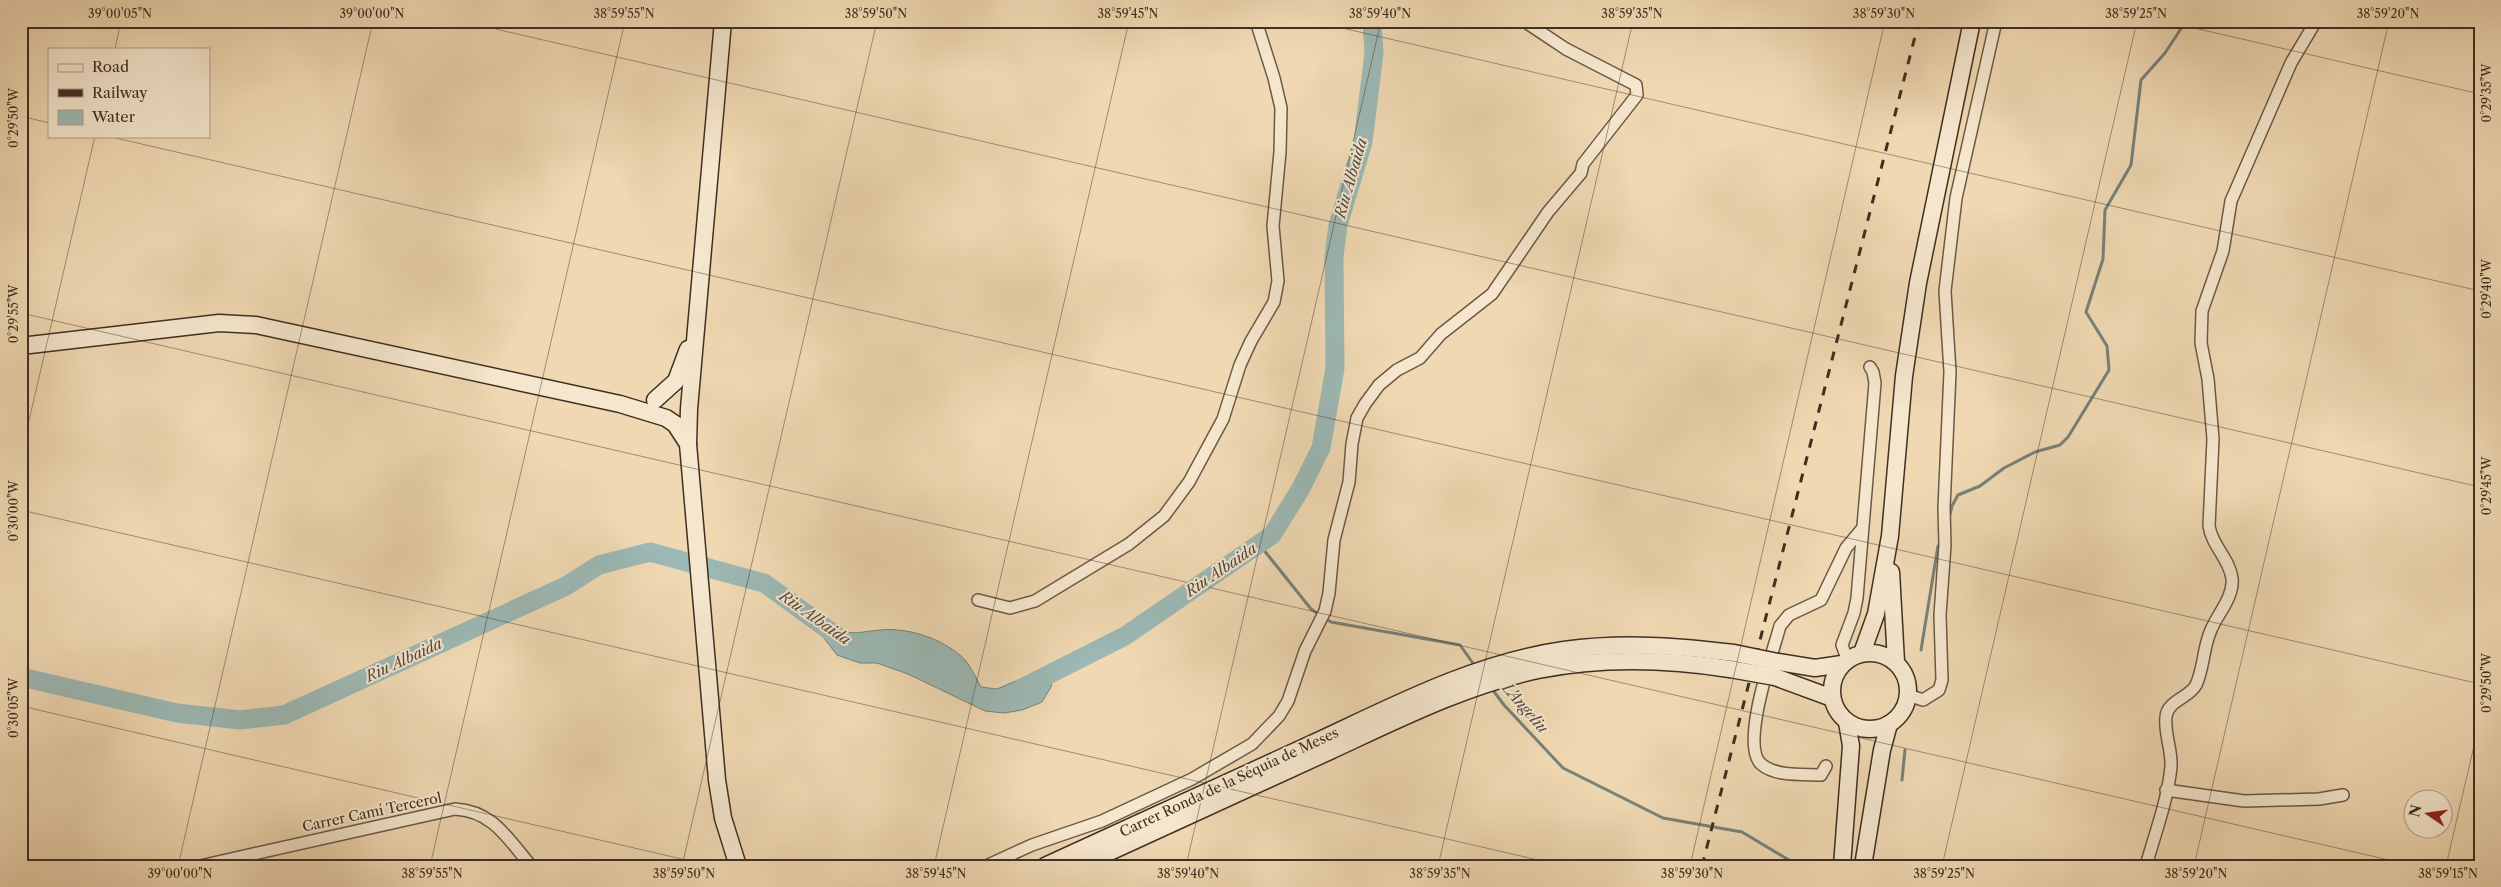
<svg xmlns="http://www.w3.org/2000/svg" width="2501" height="887" font-family="'Libre Caslon Text',serif">
<rect width="100%" height="100%" fill="#efd8b2"/>
<filter id="stains"><feTurbulence type="fractalNoise" baseFrequency=".004" numOctaves="4"/><feColorMatrix values="0 0 0 0 .2 0 0 0 0 .09 0 0 0 0 .02 0 0 0 .5 -.17"/></filter>
<radialGradient id="worn" r=".72"><stop offset=".6" stop-color="#630" stop-opacity="0"/><stop offset="1" stop-color="#630" stop-opacity=".3"/></radialGradient>
<path fill="#9cb8b4" stroke="#77817a" d="M825 621C854 637 849 633 880 630 908 627 945 639 965 660 971 667 976 678 981 687L997 689 1039 671 1052 685 1042 702 1022 710 1004 713 985 711 908 674 877 663H860L837 655 817 629Z"/>
<g fill="none" stroke-linecap="round" stroke-linejoin="round">
<g stroke="#77817a" stroke-width="3">
<path d="M1949 519 1952 506 1958 495 1980 486 2004 468 2035 452 2060 445 2068 437 2109 370 2107 346 2086 312 2103 259 2105 210 2131 165 2141 80 2165 53 2186 21"/>
<path d="M1259 544 1311 609 1320 615"/>
<path d="M1325 618 1331 622 1460 645 1475 666"/>
<path d="M1921 650 1938 546"/>
<path d="M1492 689 1504 705 1563 768 1663 818 1742 832 1799 866"/>
<path d="M1902 780 1905 750"/>
</g>
<g stroke="#9cb8b4" stroke-width="19">
<path d="M21 677 177 713 240 720 284 715 566 586 599 565 650 552 764 583 841 639"/>
<path d="M1022 688 1125 636 1272 535 1300 490 1321 448 1335 368 1334 256 1338 225 1363 142 1374 53 1372 21"/>
</g>
<defs>
<g id="street">
<path d="M978 600 1010 608 1035 601 1129 544 1164 516 1189 482 1223 419 1240 365 1251 341 1274 302 1278 281 1273 226 1280 152 1281 108 1274 78 1256 21"/>
<path d="M1847 659 1842 645 1854 613 1857 598 1875 383 1873 372 1870 367"/>
<path d="M1908 695 1923 700 1939 690 1942 680 1940 615 1945 545 1944 508 1950 372 1945 291 1956 198 1996 21"/>
<path d="M1826 766 1821 775C1804 774 1776 777 1761 764 1740 745 1773 652 1780 626L1789 615 1821 600 1846 548 1861 530"/>
<path d="M2166 790 2244 801 2319 799 2343 795"/>
<path d="M200 866 455 809C493 811 508 839 531 866"/>
<path d="M986 866 1032 845 1102 821 1192 779 1252 744 1279 716 1288 701 1305 651 1325 611 1329 593 1334 540 1349 482 1352 444 1357 418 1365 404 1379 385 1397 370 1420 358 1441 334 1492 294 1548 212 1581 173 1583 164 1637 95 1636 85 1566 49 1524 21"/>
<path d="M2146 866C2155 833 2168 800 2171 766 2172 750 2164 733 2166 717 2167 701 2189 698 2196 685 2204 668 2203 647 2211 630 2218 613 2234 597 2232 578 2229 558 2212 546 2209 526L2213 439 2208 379 2201 343 2202 311 2223 251 2231 201 2291 63 2316 21"/>
</g>
<g id="secondary">
<path d="M723 21 689 409 688 444 717 780 723 818 738 866"/>
<path d="M21 346 219 323 256 325 620 404 666 418 675 424 688 444"/>
<path d="M655 400 676 381 688 349"/>
<path d="M1891 572 1896 662"/>
<circle cx="1870" cy="691" r="38"/>
<path d="M1862 653 1876 614 1890 536 1904 376 1918 283 1972 21"/>
<path d="M1778 662 1815 668 1842 664"/>
<path d="M1775 677 1832 698"/>
<path d="M1045 866C1137 824 1229 782 1320 740 1399 703 1478 662 1564 650 1622 642 1677 646 1734 653"/>
<path d="M1079 866C1163 827 1247 789 1330 751 1397 720 1466 685 1538 670 1602 657 1666 659 1730 669"/>
<path d="M1842 866 1851 746 1847 722"/>
<path d="M1863 866 1882 750 1889 724"/>
</g>
</defs>
<use href="#street" stroke="#6b5947" stroke-width="14"/>
<use href="#secondary" stroke="#3f2f23" stroke-width="19"/>
<use href="#street" stroke="#f5e6cd" stroke-width="11"/>
<use href="#secondary" stroke="#f5e6cd" stroke-width="16"/>
<path stroke="#3f2f23" stroke-width="3" stroke-dasharray="9 9" stroke-linecap="butt" d="M1702 866 1919 21"/>
<defs>
<g id="secondary-bridge">
<path d="M1734 653 1778 662"/>
<path d="M1730 669 1775 677"/>
</g>
</defs>
<use href="#secondary-bridge" stroke="#3f2f23" stroke-width="19" stroke-linecap="butt"/>
<use href="#secondary-bridge" stroke="#f5e6cd" stroke-width="16"/>
</g>
<path fill="none" stroke="#3f2f23" stroke-width="1" stroke-opacity="0.45" d="M461 21 2480 487M1312 21 2480 291M2164 21 2480 94M115 49 121 21M21 116 49 123M107 136 2480 684M21 313 2415 866M21 455 95 136M21 510 1564 866M21 706 712 866M178 866 373 21M430 866 625 21M682 866 877 21M934 866 1129 21M1186 866 1381 21M1438 866 1633 21M1690 866 1885 21M1942 866 2137 21M2194 866 2389 21M2446 866 2480 720"/>
<g text-anchor="middle" stroke-width="4" stroke-linejoin="round" paint-order="stroke">
<g font-size="14" fill="#3f2f23" stroke="#f5e6cd">
<text transform="translate(1229 782) rotate(-25)" y="5">Carrer Ronda de la Séquia de Meses</text>
<text transform="translate(372 812) rotate(-12)" y="5">Carrer Camí Tercerol</text>
</g>
<g font-size="15" font-style="italic" fill="#524a40" stroke="#f5e6cd">
<text transform="translate(1351 178) rotate(-74)" y="5">Riu Albaida</text>
<text transform="translate(1221 570) rotate(-34)" y="5">Riu Albaida</text>
<text transform="translate(815 618) rotate(35)" y="5">Riu Albaida</text>
<text transform="translate(404 660) rotate(-25)" y="5">Riu Albaida</text>
<text transform="translate(1525 708) rotate(49)" y="5">L'Angeliu</text>
</g>
</g>
<rect width="2501" height="887" fill="none" stroke="#efd8b2" stroke-width="55"/>
<rect x="48" y="48" width="162" height="90" fill="#f5e6cd" stroke="#ac9d89"/>
<rect x="58" y="64" width="25" height="8" fill="#f5e6cd" stroke="#ac9d89"/>
<text x="92" y="72" font-size="15" fill="#3f2f23">Road</text>
<rect x="58" y="89" width="25" height="8" fill="#3f2f23" stroke="#ac9d89"/>
<text x="92" y="98" font-size="15" fill="#3f2f23">Railway</text>
<rect x="58" y="110" width="25" height="15" fill="#9cb8b4" stroke="#ac9d89"/>
<text x="92" y="122" font-size="15" fill="#3f2f23">Water</text>
<g transform="translate(2428 814) rotate(283)"><circle r="24" fill="#f5e6cd" stroke="#ac9d89"/>
<path d="M0-4L9 19L0 12L-9 19Z" fill="#8f2418"/>
<text y="-8" font-size="14" font-weight="bold" text-anchor="middle" fill="#3f2f23">N</text>
</g>
<rect x="28" y="28" width="2446" height="832" fill="none" stroke="#3f2f23" stroke-width="2"/>
<g font-size="12" text-anchor="middle" fill="#3f2f23">
<text x="120" y="18">39°00'05"N</text>
<text x="372" y="18">39°00'00"N</text>
<text x="624" y="18">38°59'55"N</text>
<text x="876" y="18">38°59'50"N</text>
<text x="1128" y="18">38°59'45"N</text>
<text x="1380" y="18">38°59'40"N</text>
<text x="1632" y="18">38°59'35"N</text>
<text x="1884" y="18">38°59'30"N</text>
<text x="2136" y="18">38°59'25"N</text>
<text x="2388" y="18">38°59'20"N</text>
<text transform="translate(2487 93) rotate(-90)" y="4">0°29'35"W</text>
<text transform="translate(14 118) rotate(-90)" y="4">0°29'50"W</text>
<text transform="translate(2487 289) rotate(-90)" y="4">0°29'40"W</text>
<text transform="translate(14 314) rotate(-90)" y="4">0°29'55"W</text>
<text transform="translate(2487 486) rotate(-90)" y="4">0°29'45"W</text>
<text transform="translate(14 511) rotate(-90)" y="4">0°30'00"W</text>
<text transform="translate(2487 683) rotate(-90)" y="4">0°29'50"W</text>
<text transform="translate(14 708) rotate(-90)" y="4">0°30'05"W</text>
<text x="180" y="878">39°00'00"N</text>
<text x="432" y="878">38°59'55"N</text>
<text x="684" y="878">38°59'50"N</text>
<text x="936" y="878">38°59'45"N</text>
<text x="1188" y="878">38°59'40"N</text>
<text x="1440" y="878">38°59'35"N</text>
<text x="1692" y="878">38°59'30"N</text>
<text x="1944" y="878">38°59'25"N</text>
<text x="2196" y="878">38°59'20"N</text>
<text x="2448" y="878">38°59'15"N</text>
</g>
<rect width="100%" height="100%" filter="url(#stains)"/>
<rect width="100%" height="100%" fill="url(#worn)"/>
</svg>
